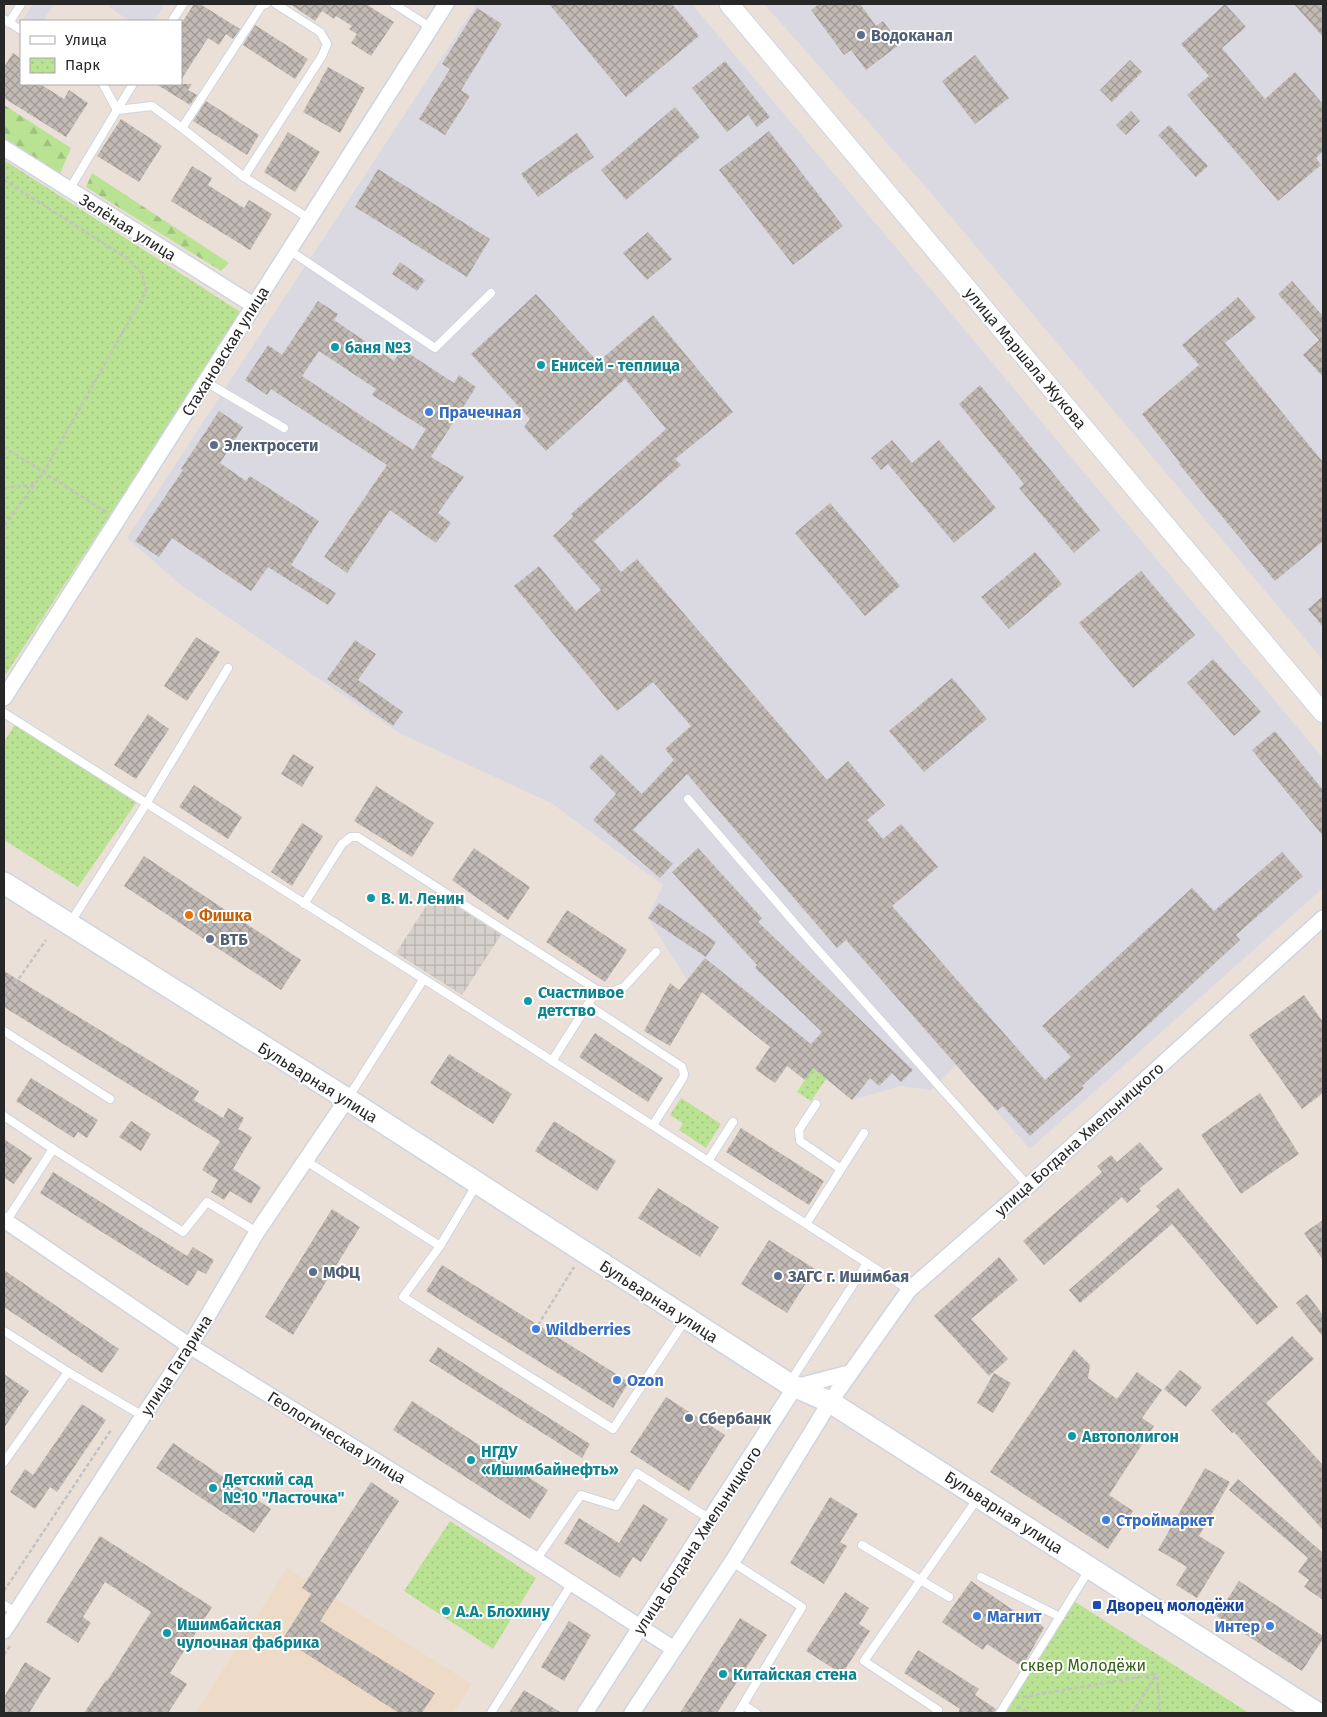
<svg xmlns="http://www.w3.org/2000/svg" width="1327" height="1717" font-family="'Fira Sans',sans-serif">
<defs>
<pattern id="forest-firs" width="22" height="20" patternUnits="userSpaceOnUse" patternTransform="scale(1.25)"><rect width="22" height="20" fill="#bae293"/><path d="M5 1l3.5 6h-7zM16 11l3.5 6h-7z" fill="#a0c27f"/></pattern>
<pattern id="park-dots" width="8" height="8" patternUnits="userSpaceOnUse" patternTransform="scale(1.25)"><rect width="8" height="8" fill="#bae293"/><path d="M2 2h.1M6 6h.1" fill="none" stroke="#a0c27f" stroke-width="1.8" stroke-linecap="round"/></pattern>
<pattern id="plaza-grid" width="8" height="8" patternUnits="userSpaceOnUse" patternTransform="scale(1.25)"><rect width="8" height="8" fill="#d6d0cb"/><path d="M0 4h8M4 0v8" fill="none" stroke="#b8b3ae"/></pattern>
<pattern id="building-cross-hatch" width="8" height="8" patternUnits="userSpaceOnUse" patternTransform="scale(1.25)"><rect width="8" height="8" fill="#c2bab5"/><path d="M0 0l8 8M0 8l8-8" fill="none" stroke="#9e9793"/></pattern>
</defs>
<rect width="100%" height="100%" fill="#eae0d8"/>
<g fill="#dad9e2">
<path d="M33 4H54L43 21H22Z"/>
<path d="M110 4H134L137 6 139 4H160L164 6 154 21H128V20L108 6Z"/>
<path d="M477 4H692L1323 758V888L1030 1149 956 1065 931 1090 900 1086 852 1100 813 1068 805 1080 791 1069 770 1031 762 1041 687 980 648 918 663 885 551 803 399 733 182 586 127 538Z"/>
<path d="M764 4H1323V660L931 193Z"/>
</g>
<path fill="#eddbc7" d="M287 1568 472 1684 453 1713H196Z"/>
<g fill="url(#forest-firs)">
<path d="M4 105 71 148 60 174 4 138Z"/>
<path d="M92 173 229 263 221 271 86 187Z"/>
</g>
<g fill="url(#park-dots)">
<path d="M4 160 242 313 4 677Z"/>
<path d="M16 723 136 803 78 887 4 840V742Z"/>
<path d="M813 1068 826 1079 811 1101 797 1092Z"/>
<path d="M681 1098 721 1124 706 1148 679 1130 683 1123 670 1115Z"/>
<path d="M450 1521 536 1578 493 1649 404 1591Z"/>
<path d="M1069 1598 1249 1713H996Z"/>
</g>
<path fill="url(#plaza-grid)" d="M435 892 501 935 462 995 396 953Z"/>
<g fill="url(#building-cross-hatch)" fill-rule="evenodd">
<path d="M194 4H200L240 29 233 39 226 34 219 45 208 38 181 80V24Z"/>
<path d="M290 4H366L394 22 371 56 351 43 357 34 349 29 352 26 336 16 334 19 322 11 315 21Z"/>
<path d="M549 4H672L699 36 626 97Z"/>
<path d="M819 4H860L876 26 883 21 900 44 866 70 851 50 844 55 811 10Z"/>
<path d="M1225 4 1246 27 1222 48 1265 99 1295 72 1323 104V151L1316 158 1321 165 1278 201 1187 95 1209 76 1181 44Z"/>
<path d="M1294 4H1323V37Z"/>
<path d="M477 8 502 24 461 90 470 96 445 135 419 119 450 69 442 64Z"/>
<path d="M255 25 308 59 295 79 243 45Z"/>
<path d="M13 53 21 59V84H40L64 99 69 90 88 103 66 137 4 98V67Z"/>
<path d="M975 55 1009 98 975 124 942 81Z"/>
<path d="M1130 60 1142 72 1112 102 1100 90Z"/>
<path d="M725 61 770 117 757 127 748 115 727 132 692 88Z"/>
<path d="M328 67 365 88 340 133 303 112Z"/>
<path d="M156 84H192L188 90 197 95 190 105Z"/>
<path d="M206 101 259 135 247 155 193 121Z"/>
<path d="M675 107 700 137 626 200 601 170Z"/>
<path d="M1131 111 1140 121 1126 135 1116 125Z"/>
<path d="M121 119 162 146 139 182 97 156Z"/>
<path d="M1169 125 1208 166 1196 177 1158 135Z"/>
<path d="M769 131 843 226 793 265 719 170Z"/>
<path d="M288 132 320 152 295 192 264 172Z"/>
<path d="M577 133 594 157 538 197 521 174Z"/>
<path d="M192 166 212 178 208 185 244 208 249 200 272 214 250 250 171 201Z"/>
<path d="M378 169 490 239 467 277 355 207Z"/>
<path d="M648 232 672 259 647 280 623 253Z"/>
<path d="M400 262 425 280 417 291 392 274Z"/>
<path d="M1292 281 1323 316V377L1303 355 1319 340 1278 294Z"/>
<path d="M536 294 598 362 653 315 733 412 675 459 681 465 594 541 621 572 637 559 827 780 848 761 885 805 867 820 883 839 901 824 938 867 892 906 1045 1080 1071 1057 1042 1026 1192 888 1214 911 1282 852 1303 876 1236 935 1240 940 1082 1086 1084 1088 1030 1136 1003 1106 997 1111 846 940 837 948 687 774 633 830 673 864 660 878 593 820 616 794 589 767 601 754 642 794 674 760 665 749 691 726 653 682 617 711 514 586 539 566 576 611 601 590 553 536 573 517 571 514 666 429 625 379 546 451 524 427 530 419 471 354Z"/>
<path d="M1238 297 1256 318 1225 343 1323 462V541L1275 581 1179 464 1180 463 1142 414 1199 365 1182 345Z"/>
<path d="M318 301 338 314 334 320 394 361 402 349 454 383 459 375 476 387 431 457 464 477 438 513 451 523 436 543 390 510 347 573 324 557 387 465 271 389 267 395 245 380 268 345 282 355ZM319 351 376 389 372 395 426 429 413 450 302 376Z"/>
<path d="M980 385 1100 530 1074 553 1019 488 1024 484 959 404Z"/>
<path d="M219 411 243 427 220 463 246 481 250 476 319 521 291 565 336 593 328 605 268 567 251 591 172 538 159 557 135 541 183 470 181 469Z"/>
<path d="M892 440 912 463 939 440 996 508 954 543 888 464 881 470 871 458Z"/>
<path d="M830 503 900 586 865 616 795 533Z"/>
<path d="M1035 552 1062 584 1009 629 981 597Z"/>
<path d="M1141 571 1195 635 1133 688 1079 623Z"/>
<path d="M1323 596V627L1308 609Z"/>
<path d="M196 637 220 652 187 701 164 686Z"/>
<path d="M355 640 376 654 358 680 403 712 393 726 327 679Z"/>
<path d="M1213 659 1261 712 1234 736 1187 683Z"/>
<path d="M952 678 987 719 924 772 889 731Z"/>
<path d="M148 714 169 729 136 779 114 765Z"/>
<path d="M1275 731 1323 790V836L1252 750Z"/>
<path d="M293 754 314 767 302 787 281 774Z"/>
<path d="M194 785 242 817 228 839 179 807Z"/>
<path d="M376 786 434 823 412 857 354 821Z"/>
<path d="M302 823 323 836 292 886 271 872Z"/>
<path d="M474 848 530 887 508 920 452 880Z"/>
<path d="M698 848 762 918 758 922 913 1070 901 1082 892 1073 879 1086 870 1078 852 1100 813 1068 805 1080 787 1066 775 1083 755 1069 770 1047 702 992 670 1046 644 1031 670 983 679 990 705 958 811 1044 822 1032 755 968 757 965 672 872Z"/>
<path d="M144 856 301 960 281 990 124 886Z"/>
<path d="M659 903 716 942 706 957 648 918Z"/>
<path d="M567 910 627 950 605 982 546 942Z"/>
<path d="M4 971 199 1091 194 1100 223 1118 228 1108 244 1118 238 1129 252 1137 233 1169 261 1187 251 1204 230 1191 224 1200 211 1192 218 1180 202 1170 220 1141 4 1007Z"/>
<path d="M1304 995 1323 1022V1093L1302 1109 1249 1035Z"/>
<path d="M595 1033 663 1078 648 1102 579 1057Z"/>
<path d="M449 1054 512 1094 493 1124 430 1083Z"/>
<path d="M31 1078 98 1120 87 1138 78 1132 74 1138 16 1101Z"/>
<path d="M1260 1093 1299 1154 1241 1194 1201 1135Z"/>
<path d="M131 1121 151 1134 141 1151 119 1137Z"/>
<path d="M554 1121 616 1161 597 1191 535 1151Z"/>
<path d="M741 1128 824 1181 809 1205 726 1152Z"/>
<path d="M4 1139 32 1158 14 1184 4 1178Z"/>
<path d="M1140 1142 1163 1169 1139 1189 1141 1191 1127 1203 1122 1197 1044 1265 1023 1241 1102 1172 1097 1166 1111 1155 1117 1162Z"/>
<path d="M53 1172 187 1256 193 1247 214 1260 206 1274 198 1270 188 1286 40 1193Z"/>
<path d="M658 1188 719 1227 700 1257 638 1218Z"/>
<path d="M1178 1188 1278 1307 1257 1325 1172 1224 1080 1303 1069 1290 1160 1210 1156 1206Z"/>
<path d="M332 1209 360 1227 293 1335 265 1317Z"/>
<path d="M1323 1220V1260L1304 1233Z"/>
<path d="M769 1240 815 1269 787 1313 741 1284Z"/>
<path d="M999 1257 1018 1280 971 1319 1008 1359 989 1376 934 1316Z"/>
<path d="M442 1265 629 1382 613 1408 426 1291Z"/>
<path d="M4 1270 119 1349 102 1373 4 1307Z"/>
<path d="M1307 1294 1323 1315V1337L1296 1303Z"/>
<path d="M1292 1336 1314 1359 1266 1403 1323 1465V1530L1234 1432 1232 1433 1211 1410Z"/>
<path d="M438 1347 590 1444 582 1458 429 1361Z"/>
<path d="M1074 1349 1090 1365 1088 1378 1117 1399 1137 1372 1162 1390 1142 1418 1154 1426 1109 1495 1133 1511 1108 1549 990 1472Z"/>
<path d="M1180 1370 1202 1387 1186 1407 1164 1389Z"/>
<path d="M994 1373 1011 1383 993 1413 977 1403Z"/>
<path d="M4 1374 29 1391 4 1428Z"/>
<path d="M666 1397 725 1435 689 1491 630 1452Z"/>
<path d="M412 1401 548 1490 530 1519 393 1430Z"/>
<path d="M82 1404 106 1420 57 1492 50 1487 35 1509 10 1492 25 1469 33 1475Z"/>
<path d="M173 1443 271 1509 254 1533 156 1468Z"/>
<path d="M1205 1468 1230 1482 1199 1536 1225 1552 1197 1598 1176 1585 1187 1567 1158 1550Z"/>
<path d="M1238 1479 1323 1553V1600L1304 1587 1309 1580 1298 1572 1308 1558 1229 1490Z"/>
<path d="M371 1482 399 1501 320 1621 435 1693 422 1713H399L283 1639 311 1594 302 1588Z"/>
<path d="M830 1497 858 1514 840 1542 847 1546 824 1584 790 1563Z"/>
<path d="M643 1504 668 1519 641 1562 633 1557 620 1578 564 1543 579 1518 619 1543Z"/>
<path d="M100 1536 212 1607 170 1673 187 1684 168 1713H84L106 1680 107 1681 151 1612 105 1582 83 1617 91 1623 78 1643 46 1622Z"/>
<path d="M971 1581 1020 1615 1021 1614 1030 1619H1036L1044 1628 1022 1667 987 1644 983 1650 942 1622Z"/>
<path d="M1239 1581 1323 1636V1639L1302 1671 1217 1616Z"/>
<path d="M845 1592 869 1608 859 1624 870 1631 842 1674 806 1651Z"/>
<path d="M740 1618 767 1635 717 1713H680Z"/>
<path d="M569 1621 591 1635 564 1681 541 1667Z"/>
<path d="M918 1650 979 1689 975 1695 996 1709 994 1713H958L960 1709 904 1673Z"/>
<path d="M25 1662 51 1678 29 1713H4V1697Z"/>
<path d="M524 1690 562 1713H509Z"/>
</g>
<g fill="none" stroke-linecap="round" stroke-linejoin="round">
<defs>
<g id="service">
<path d="M394 4 430 27"/>
<path d="M4 19 21 30"/>
<path d="M172 21 183 4"/>
<path d="M9 23 21 4"/>
<path d="M103 84 117 110"/>
<path d="M117 110 133 84"/>
<path d="M182 128 262 5 266 4"/>
<path d="M244 177 322 56 327 44 320 32 276 4"/>
<path d="M69 190 117 110 152 106 182 128 244 177 310 219"/>
<path d="M289 250 435 348 491 293"/>
<path d="M206 382 284 428"/>
<path d="M4 713 479 1014 909 1290"/>
<path d="M688 799 803 933 1028 1186"/>
<path d="M304 904 342 844 351 837H358L597 990 552 1061"/>
<path d="M70 923 146 804 228 668"/>
<path d="M597 990 612 992 624 987 656 952"/>
<path d="M588 1005 682 1067 684 1074 683 1078 653 1125"/>
<path d="M4 1031 110 1099"/>
<path d="M348 1098 423 980"/>
<path d="M4 1116 53 1149"/>
<path d="M306 1161 440 1246 477 1184"/>
<path d="M708 1161 733 1122"/>
<path d="M841 1169 864 1133"/>
<path d="M5 1223 53 1149 183 1232 207 1202 257 1232"/>
<path d="M806 1224 841 1169 800 1141 799 1130 816 1104"/>
<path d="M440 1246 403 1297 613 1429 686 1319"/>
<path d="M4 1331 68 1372"/>
<path d="M790 1382 867 1263"/>
<path d="M4 1462 68 1372 143 1416"/>
<path d="M862 1545 949 1597"/>
<path d="M536 1560 581 1495 616 1506 637 1473 710 1519"/>
<path d="M732 1562 802 1607 738 1713"/>
<path d="M981 1577 1060 1617"/>
<path d="M4 1605 16 1612"/>
<path d="M743 1705 756 1713"/>
<path d="M491 1713 572 1583"/>
<path d="M936 1713 938 1710 864 1661 978 1498"/>
<path d="M1000 1713 1089 1570"/>
</g>
<g id="minor">
<path d="M4 148 253 305"/>
<path d="M4 698 446 4"/>
<path d="M4 1220 190 1346 536 1560 674 1649"/>
<path d="M4 1631 143 1416 190 1346 257 1232 347 1099"/>
<path d="M585 1713 795 1387 849 1373"/>
<path d="M632 1713 732 1562 830 1402 909 1290 1028 1186 1323 918"/>
</g>
<path id="tertiary" d="M729 4 1323 713"/>
<path id="secondary" d="M4 883 347 1099 789 1384 830 1402 1317 1713"/>
</defs>
<use href="#service" stroke="#ced4e1" stroke-width="10"/>
<use href="#minor" stroke="#ced4e1" stroke-width="18"/>
<use href="#tertiary" stroke="#ced4e1" stroke-width="21"/>
<use href="#secondary" stroke="#ced4e1" stroke-width="24"/>
<g stroke="#c3c3c3" stroke-width="2.5" stroke-dasharray="4 2.5" stroke-linecap="butt">
<path d="M4 180 128 259 142 274 146 291 43 473 4 526"/>
<path d="M4 447 106 512"/>
<path d="M4 488 34 485"/>
<path d="M4 1000 46 940"/>
<path d="M538 1325 574 1267"/>
<path d="M4 1591 111 1430"/>
<path d="M4 1655 10 1646"/>
<path d="M1157 1676 1160 1713"/>
<path d="M1023 1697 1157 1674"/>
<path d="M1018 1706 1029 1713"/>
<path d="M1132 1713 1157 1674"/>
</g>
<use href="#service" stroke="#fff" stroke-width="8"/>
<use href="#minor" stroke="#fff" stroke-width="15"/>
<use href="#tertiary" stroke="#fff" stroke-width="19"/>
<use href="#secondary" stroke="#fff" stroke-width="21"/>
</g>
<g fill="#5c6f8a" stroke="#fff" stroke-width="2">
<circle cx="861" cy="35" r="5"/>
<circle cx="214" cy="445" r="5"/>
<circle cx="210" cy="939" r="5"/>
<circle cx="313" cy="1272" r="5"/>
<circle cx="778" cy="1276" r="5"/>
<circle cx="689" cy="1418" r="5"/>
</g>
<g fill="#0f9aa8" stroke="#fff" stroke-width="2">
<circle cx="335" cy="347" r="5"/>
<circle cx="541" cy="365" r="5"/>
<circle cx="371" cy="898" r="5"/>
<circle cx="528" cy="1001" r="5"/>
<circle cx="1072" cy="1436" r="5"/>
<circle cx="471" cy="1460" r="5"/>
<circle cx="213" cy="1488" r="5"/>
<circle cx="446" cy="1611" r="5"/>
<circle cx="167" cy="1633" r="5"/>
<circle cx="723" cy="1674" r="5"/>
</g>
<g fill="#3f7fe0" stroke="#fff" stroke-width="2">
<circle cx="429" cy="412" r="5"/>
<circle cx="536" cy="1329" r="5"/>
<circle cx="617" cy="1380" r="5"/>
<circle cx="1106" cy="1520" r="5"/>
<circle cx="977" cy="1616" r="5"/>
<circle cx="1270" cy="1626" r="5"/>
</g>
<circle fill="#e8710a" stroke="#fff" stroke-width="2" cx="189" cy="915" r="5"/>
<rect fill="#1a4fb4" stroke="#fff" stroke-width="2" x="1092" y="1600" width="10" height="10" rx="2.5"/>
<g text-anchor="middle" stroke-width="4" stroke-linejoin="round" paint-order="stroke">
<g font-size="16" font-weight="bold" fill="#4e5e75" stroke="#fff" text-anchor="start">
<text x="871" y="41">Водоканал</text>
<text x="224" y="451">Электросети</text>
<text x="220" y="945">ВТБ</text>
<text x="323" y="1278">МФЦ</text>
<text x="788" y="1282">ЗАГС г. Ишимбая</text>
<text x="699" y="1424">Сбербанк</text>
</g>
<g font-size="16" fill="#272727" stroke="#fff">
<text transform="translate(128 227) rotate(32)" y="6">Зелёная улица</text>
<text transform="translate(225 351) rotate(-58)" y="6">Стахановская улица</text>
<text transform="translate(1026 358) rotate(50)" y="6">улица Маршала Жукова</text>
<text transform="translate(318 1082) rotate(32)" y="6">Бульварная улица</text>
<text transform="translate(1079 1139) rotate(-42)" y="6">улица Богдана Хмельницкого</text>
<text transform="translate(659 1301) rotate(33)" y="6">Бульварная улица</text>
<text transform="translate(176 1365) rotate(-57)" y="6">улица Гагарина</text>
<text transform="translate(337 1437) rotate(32)" y="6">Геологическая улица</text>
<text transform="translate(1004 1512) rotate(33)" y="6">Бульварная улица</text>
<text transform="translate(697 1540) rotate(-57)" y="6">улица Богдана Хмельницкого</text>
</g>
<g font-size="16" font-weight="bold" fill="#0d838f" stroke="#fff" text-anchor="start">
<text x="345" y="353">баня №3</text>
<text x="551" y="371">Енисей - теплица</text>
<text x="381" y="904">В. И. Ленин</text>
<text x="538" y="998">Счастливое<tspan x="538" dy="18">детство</tspan></text>
<text x="1082" y="1442">Автополигон</text>
<text x="481" y="1457">НГДУ<tspan x="481" dy="18">«Ишимбайнефть»</tspan></text>
<text x="223" y="1485">Детский сад<tspan x="223" dy="18">№10 "Ласточка"</tspan></text>
<text x="456" y="1617">А.А. Блохину</text>
<text x="177" y="1630">Ишимбайская<tspan x="177" dy="18">чулочная фабрика</tspan></text>
<text x="733" y="1680">Китайская стена</text>
</g>
<g font-size="16" font-weight="bold" fill="#366cbe" stroke="#fff" text-anchor="start">
<text x="439" y="418">Прачечная</text>
<text x="546" y="1335">Wildberries</text>
<text x="627" y="1386">Ozon</text>
<text x="1116" y="1526">Строймаркет</text>
<text x="987" y="1622">Магнит</text>
<text x="1260" y="1632" text-anchor="end">Интер</text>
</g>
<g font-size="16" font-weight="bold" fill="#c56008" stroke="#fff" text-anchor="start">
<text x="199" y="921">Фишка</text>
</g>
<g font-size="16" font-weight="bold" fill="#164399" stroke="#fff" text-anchor="start">
<text x="1107" y="1611">Дворец молодёжи</text>
</g>
<g font-size="16" fill="#336318" stroke="#fff">
<text x="1083" y="1671">сквер Молодёжи</text>
</g>
</g>
<rect width="1327" height="1717" fill="none" stroke="#272727" stroke-width="10"/>
<rect x="20" y="20" width="162" height="65" fill="#ffffff" stroke="#a9a9a9"/>
<rect x="30" y="36" width="25" height="8" fill="#ffffff" stroke="#a9a9a9"/>
<text x="65" y="45" font-size="15" fill="#272727">Улица</text>
<rect x="30" y="58" width="25" height="15" fill="url(#park-dots)" stroke="#a9a9a9"/>
<text x="65" y="70" font-size="15" fill="#272727">Парк</text>
</svg>
